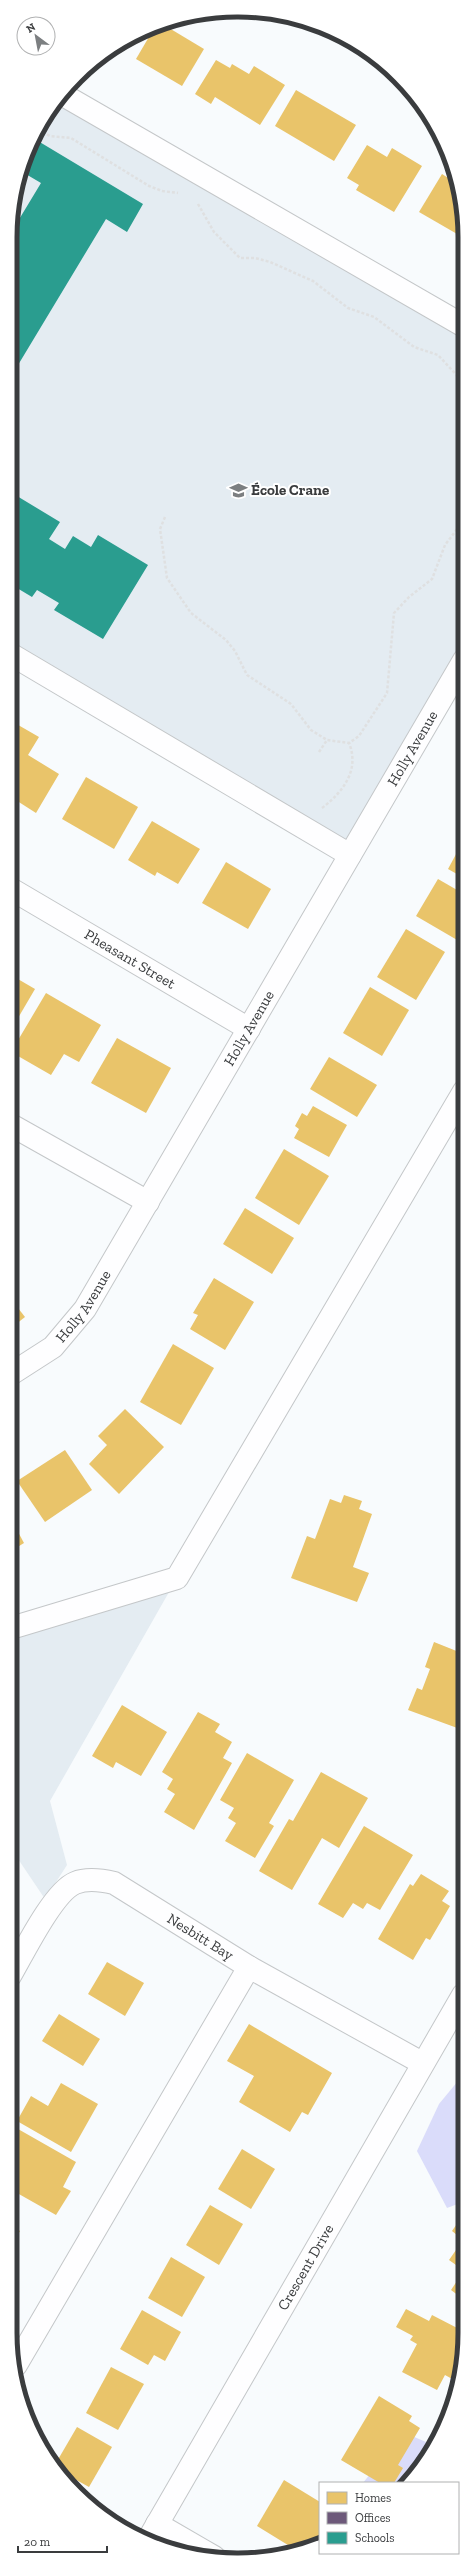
<svg xmlns="http://www.w3.org/2000/svg" width="475" height="2570" font-family="'Zilla Slab',serif">
<rect width="100%" height="100%" fill="#f8fbfd"/>
<g fill="#e4ecf2">
<path d="M65 96 464 326V660L350 855 12 655V208L40 124Z"/>
<path d="M177 1578 50 1801 67 1865 45 1899 10 1847 11 1628Z"/>
</g>
<g fill="#dadcfa">
<path d="M463 2075V2202L447 2208 417 2151 439 2104Z"/>
<path d="M412 2436 433 2445 403 2483H363L377 2465Z"/>
</g>
<g fill="#e9c46a">
<path d="M164 25 204 49 182 86 136 59 153 30Z"/>
<path d="M216 60 230 68 232 64 249 74 254 66 285 85 260 125 215 97 211 104 195 94Z"/>
<path d="M296 90 356 125 334 161 275 126Z"/>
<path d="M367 145 387 157 392 148 422 166 394 212 356 190 359 185 347 178Z"/>
<path d="M442 174 453 181 464 222V238L419 212Z"/>
<path d="M13 722 39 737 28 755 59 774 36 813 11 797Z"/>
<path d="M86 777 138 807 114 849 62 819Z"/>
<path d="M152 821 200 849 178 884 157 872 155 876 128 860Z"/>
<path d="M461 845 464 847V878L448 869Z"/>
<path d="M226 862 271 889 248 929 202 903Z"/>
<path d="M438 879 464 894V944L416 916Z"/>
<path d="M406 929 445 952 416 1000 377 977Z"/>
<path d="M11 975 35 989 11 1030Z"/>
<path d="M370 987 409 1010 382 1056 343 1033Z"/>
<path d="M46 993 101 1025 79 1062 64 1054 51 1075 11 1052Z"/>
<path d="M117 1038 171 1068 146 1113 91 1083Z"/>
<path d="M329 1057 377 1085 357 1117 310 1089Z"/>
<path d="M313 1106 347 1125 329 1157 294 1138 299 1129 295 1126 302 1113 307 1116Z"/>
<path d="M284 1149 329 1176 299 1225 255 1198Z"/>
<path d="M245 1208 294 1238 272 1274 223 1244Z"/>
<path d="M11 1269 19 1280 11 1286Z"/>
<path d="M214 1278 254 1302 225 1350 190 1329 198 1315 193 1313Z"/>
<path d="M11 1299 25 1317 11 1328Z"/>
<path d="M173 1344 214 1368 181 1425 140 1402Z"/>
<path d="M125 1409 164 1447 119 1494 89 1464 107 1445 98 1436Z"/>
<path d="M65 1450 92 1490 45 1522 17 1481Z"/>
<path d="M344 1495 362 1501 359 1509 372 1514 353 1567 369 1573 357 1602 291 1578 307 1536 315 1539 330 1499 341 1503Z"/>
<path d="M11 1519 24 1543 11 1551Z"/>
<path d="M434 1642 464 1654 463 1740 457 1738 460 1729 408 1710 417 1688 422 1690 430 1669 425 1667Z"/>
<path d="M122 1705 167 1732 141 1776 116 1762 113 1768 92 1756Z"/>
<path d="M198 1712 220 1724 215 1732 232 1742 223 1758 232 1763 194 1830 164 1812 175 1794 167 1789 173 1779 162 1772Z"/>
<path d="M247 1753 294 1780 269 1823 274 1826 255 1858 225 1841 236 1823 228 1818 234 1808 220 1800Z"/>
<path d="M321 1772 368 1798 339 1848 322 1838 292 1890 259 1871 289 1819 293 1821Z"/>
<path d="M364 1826 413 1855 380 1910 367 1903 363 1909 353 1903 343 1918 318 1904Z"/>
<path d="M421 1874 449 1891 442 1901 450 1906 430 1940 426 1938 413 1960 378 1939 410 1884 413 1886Z"/>
<path d="M107 1962 144 1983 125 2016 88 1994Z"/>
<path d="M59 2014 100 2039 83 2066 42 2041Z"/>
<path d="M249 2024 332 2073 308 2115 302 2112 290 2132 239 2102 254 2076 227 2061Z"/>
<path d="M61 2083 98 2104 71 2152 17 2121 31 2096 48 2106Z"/>
<path d="M11 2125 76 2162 63 2187 71 2191 56 2215 10 2189V2164L13 2159 10 2157Z"/>
<path d="M242 2149 275 2169 251 2209 218 2189Z"/>
<path d="M463 2170V2179L459 2175Z"/>
<path d="M210 2205 243 2224 219 2265 186 2245Z"/>
<path d="M463 2215V2270L449 2260 463 2240 452 2231Z"/>
<path d="M10 2225 20 2231 10 2248Z"/>
<path d="M171 2257 205 2277 182 2317 148 2298Z"/>
<path d="M463 2272V2299L451 2290Z"/>
<path d="M406 2309 429 2321 432 2315 463 2331V2338L457 2351 463 2354V2361L454 2380 445 2375 437 2390 402 2372 417 2344 410 2340 413 2336 396 2327Z"/>
<path d="M142 2310 181 2332 165 2361 154 2355 148 2365 120 2349Z"/>
<path d="M111 2367 144 2384 118 2430 86 2413Z"/>
<path d="M379 2396 412 2416 409 2421 420 2428 398 2465 403 2468 394 2483H380L341 2460Z"/>
<path d="M77 2427 112 2447 89 2487 62 2472 56 2463Z"/>
<path d="M284 2480 320 2502V2542L310 2548 296 2550 257 2526Z"/>
</g>
<path fill="#6d597a" d="M11 1680 19 1706 11 1709Z"/>
<g fill="#2a9d8f">
<path d="M38 141 143 204 127 232 106 219 12 375V231L41 183 24 173Z"/>
<path d="M12 493 60 522 49 539 65 549 73 536 91 547 98 535 148 565 103 639 54 610 59 603 37 590 32 597 12 585Z"/>
</g>
<g fill="none" stroke-linecap="round" stroke-linejoin="round">
<defs>
<g id="minor">
<path d="M65 96 464 326"/>
<path d="M12 655 350 855"/>
<path id="s1" d="M11 889 249 1029"/>
<path d="M11 1125 148 1202"/>
<path id="s2" d="M11 1374 53 1347 85 1309 464 660"/>
<path d="M11 1628 177 1578 464 1091"/>
<path id="s3" d="M10 1976C23 1954 53 1892 75 1883 87 1878 101 1880 114 1883L249 1967 422 2063"/>
<path d="M16 2365 249 1967"/>
<path d="M157 2524 214 2557"/>
<path id="s4" d="M148 2540 463 1995"/>
</g>
</defs>
<use href="#minor" stroke="#c4c7c9" stroke-width="24"/>
<g stroke="#dfe0e1" stroke-width="2.5" stroke-dasharray="3 2" stroke-linecap="butt">
<path d="M38 130 50 136 71 138 149 186 162 191 178 193"/>
<path d="M198 204 214 232 240 258H255L270 262 313 281 348 308 374 317 414 347 438 355 464 383"/>
<path d="M165 517 160 529 167 578 191 613 226 640 235 651 247 675 291 704 311 730 327 740 349 743 359 736 387 693 394 613 409 597 432 579 445 545 464 520"/>
<path d="M319 752 327 740"/>
<path d="M322 808C343 792 360 770 349 743"/>
<path d="M11 1765 19 1764"/>
</g>
<use href="#minor" stroke="#fefeff" stroke-width="22"/>
</g>
<defs>
<symbol id="school-bare" viewBox="-9 -9 18 18"><path d="M0-5L7-2L0 1L-7-2ZM-4 1L0 2.5L4 1V4Q0 6-4 4Z" fill="#7c7f81" stroke="#fff" stroke-width="2.5" paint-order="stroke"/></symbol>
</defs>
<g fill-rule="evenodd">
<use href="#school-bare" x="226" y="478" width="25" height="25"/>
</g>
<g text-anchor="middle" stroke-width="4" stroke-linejoin="round" paint-order="stroke">
<g font-size="15" font-weight="bold" fill="#3a3c3e" stroke="#fff" text-anchor="start">
<text x="251" y="495">École Crane</text>
</g>
<g font-size="15" fill="#3a3c3e" stroke="#fff">
<text dy="5" stroke="none"><textPath href="#s2" startOffset="749">Holly Avenue</textPath></text>
<text dy="5" stroke="none"><textPath href="#s1" startOffset="138">Pheasant Street</textPath></text>
<text dy="5" stroke="none"><textPath href="#s2" startOffset="425">Holly Avenue</textPath></text>
<text dy="5" stroke="none"><textPath href="#s2" startOffset="101">Holly Avenue</textPath></text>
<text dy="5" stroke="none"><textPath href="#s3" startOffset="256">Nesbitt Bay</textPath></text>
<text dy="5" stroke="none"><textPath href="#s4" startOffset="315">Crescent Drive</textPath></text>
</g>
</g>
<path d="M0 0H475V2570H0ZM237 17H238A220 220 0 0 1 458 237V2333A220 220 0 0 1 238 2553H237A220 220 0 0 1 17 2333V237A220 220 0 0 1 237 17Z" fill="#fff" fill-rule="evenodd"/>
<path fill="none" stroke="#3a3c3e" stroke-width="5" d="M237 17H238A220 220 0 0 1 458 237V2333A220 220 0 0 1 238 2553H237A220 220 0 0 1 17 2333V237A220 220 0 0 1 237 17Z"/>
<rect x="319" y="2482" width="140" height="72" fill="#ffffff" stroke="#b0b1b2"/>
<rect x="327" y="2492" width="20" height="12" fill="#e9c46a" stroke="#b0b1b2"/>
<text x="355" y="2502" font-size="12" fill="#3a3c3e">Homes</text>
<rect x="327" y="2512" width="20" height="12" fill="#6d597a" stroke="#b0b1b2"/>
<text x="355" y="2522" font-size="12" fill="#3a3c3e">Offices</text>
<rect x="327" y="2532" width="20" height="12" fill="#2a9d8f" stroke="#b0b1b2"/>
<text x="355" y="2542" font-size="12" fill="#3a3c3e">Schools</text>
<g transform="translate(36 36) rotate(328)"><circle r="19" fill="#ffffff" stroke="#b0b1b2"/>
<path d="M0-3L7 15L0 10L-7 15Z" fill="#7c7f81"/>
<text y="-6" font-size="11" font-weight="bold" text-anchor="middle" fill="#3a3c3e">N</text>
</g>
<path d="M18 2546v6h89v-6" fill="none" stroke="#3a3c3e" stroke-width="2"/>
<text x="24" y="2546" font-size="12" fill="#3a3c3e" stroke="#ffffff" stroke-width="3" paint-order="stroke">20 m</text>
</svg>
